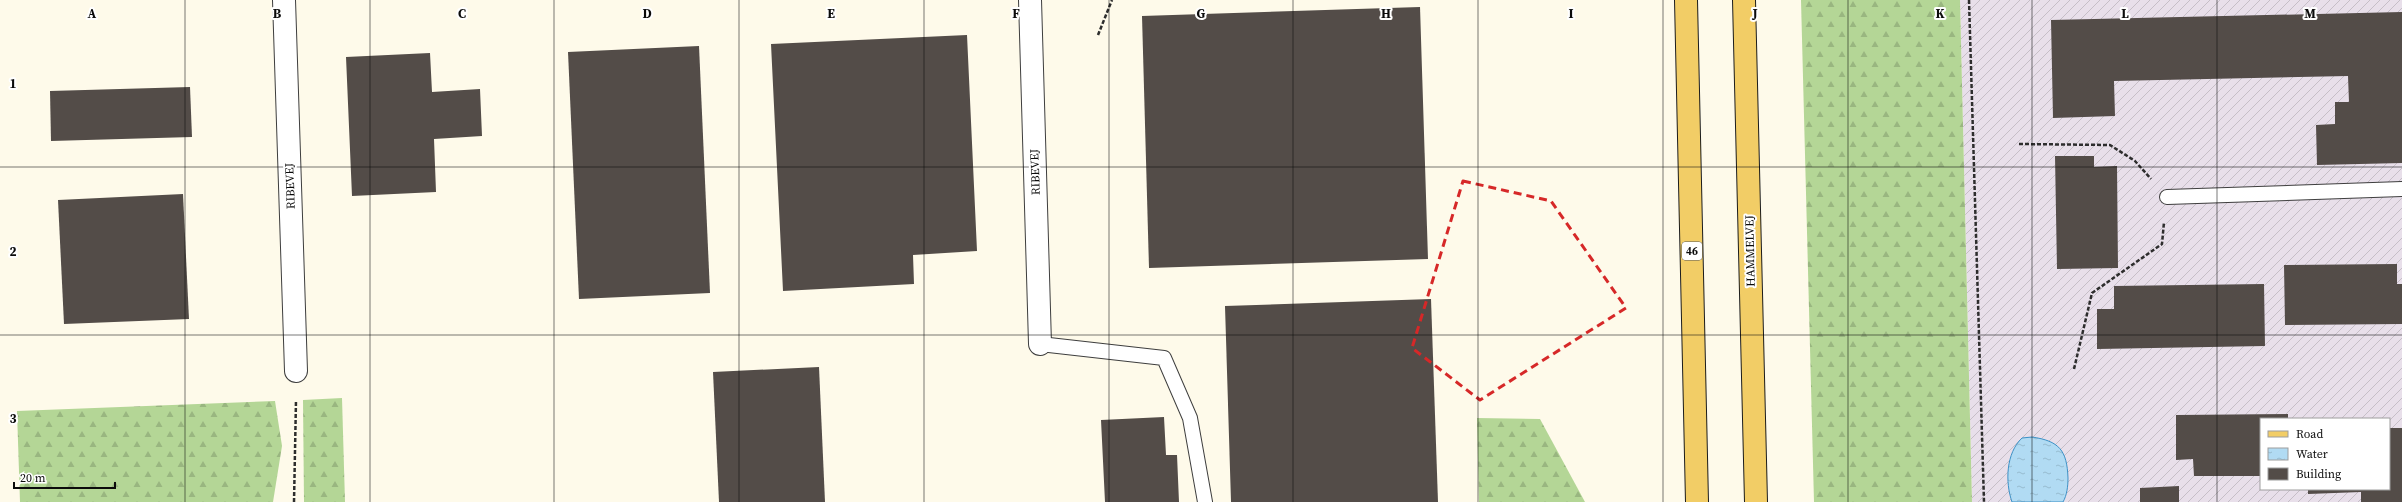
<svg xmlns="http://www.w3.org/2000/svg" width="2402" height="502" font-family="'Source Serif 4',serif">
<defs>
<pattern id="industrial-furrows" width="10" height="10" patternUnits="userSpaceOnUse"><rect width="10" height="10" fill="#e8dfea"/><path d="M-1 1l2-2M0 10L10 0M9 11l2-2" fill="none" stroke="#c6bec7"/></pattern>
<pattern id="forest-firs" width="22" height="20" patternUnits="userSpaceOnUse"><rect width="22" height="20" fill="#b4d696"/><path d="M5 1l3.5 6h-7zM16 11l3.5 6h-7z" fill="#99b680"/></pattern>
<pattern id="water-ripples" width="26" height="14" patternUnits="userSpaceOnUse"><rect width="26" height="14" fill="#b1dbf3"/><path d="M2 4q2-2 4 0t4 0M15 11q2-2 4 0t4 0" fill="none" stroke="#97bbcf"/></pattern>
</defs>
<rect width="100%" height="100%" fill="#fefaea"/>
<path fill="url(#industrial-furrows)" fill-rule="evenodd" d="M1960 0H2402V502H1972ZM2261 419H2389V489H2261Z"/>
<g fill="url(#forest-firs)">
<path d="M1801 0H1960L1972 502H1814Z"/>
<path d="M342 398 345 502H304L303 400Z"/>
<path d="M275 401 282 446 273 502H20L17 411Z"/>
<path d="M1477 418 1540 419 1585 502H1479Z"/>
</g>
<path fill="url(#water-ripples)" stroke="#3c91c6" d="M2032 437C2059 441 2067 450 2068 478 2068 486 2067 495 2063 502H2012C2005 482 2006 453 2022 438Z"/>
<g fill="#534c48">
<path d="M1420 7 1428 259 1149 268 1142 16Z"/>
<path d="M2402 12V163L2317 165 2316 125 2335 124V102H2349L2348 76 2114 81 2115 116 2053 118 2051 20Z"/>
<path d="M967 35 977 251 913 255 914 284 783 291 771 44Z"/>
<path d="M699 46 710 293 579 299 568 52Z"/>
<path d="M430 53 432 92 480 89 482 136 434 139 436 192 352 196 346 57Z"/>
<path d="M190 87 192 137 51 141 50 91Z"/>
<path d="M2055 156H2094V167L2117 166 2118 268 2057 269Z"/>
<path d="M183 194 189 319 64 324 58 200Z"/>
<path d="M2397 264V284H2402V324L2285 325 2284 265Z"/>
<path d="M2264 284 2265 346 2097 349V309H2114V286Z"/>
<path d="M1431 299 1438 502H1231L1225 306Z"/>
<path d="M819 367 825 502H719L713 372Z"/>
<path d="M2288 414V419H2261V476H2194L2193 459 2176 460V415Z"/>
<path d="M1164 417 1166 455H1177L1179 502H1105L1101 420Z"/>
<path d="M2389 428H2402V502H2361V492L2308 494V489H2389Z"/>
<path d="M2179 486V502H2140V488Z"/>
</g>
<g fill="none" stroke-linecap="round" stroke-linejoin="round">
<defs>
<g id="lane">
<path d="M2167 197 2402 189"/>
<path d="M1040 344 1164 358 1190 418 1205 502"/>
</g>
<g id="street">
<path d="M284 0 296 371"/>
<path d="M1030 0 1040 344"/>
</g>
<g id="primary">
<path d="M1686 0 1697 502"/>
<path d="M1744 0 1756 502"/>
</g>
</defs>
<use href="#lane" stroke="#3e3e3e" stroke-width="16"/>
<use href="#street" stroke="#3e3e3e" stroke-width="24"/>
<use href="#primary" stroke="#1c1c1c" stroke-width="24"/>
<g stroke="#2d2d2d" stroke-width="2.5" stroke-dasharray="4 2" stroke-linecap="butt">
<path d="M1969 0 1984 502"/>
<path d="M1098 35 1112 0"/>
<path d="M2019 144 2110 145 2135 161 2151 179"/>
<path d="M2074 369 2092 293 2162 244 2164 222"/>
<path d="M294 502 296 400"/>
</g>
<use href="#lane" stroke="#fff" stroke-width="14"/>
<use href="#street" stroke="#fff" stroke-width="22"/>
<use href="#primary" stroke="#f2cd66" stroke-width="22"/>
</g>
<path fill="none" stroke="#d62828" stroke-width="3" stroke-dasharray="8 5" stroke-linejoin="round" d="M1463 181 1551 201 1626 308 1480 400 1412 348Z"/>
<path fill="none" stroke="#0b0b0b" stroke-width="1" stroke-opacity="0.55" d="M185 0V502M370 0V502M554 0V502M739 0V502M924 0V502M1109 0V502M1293 0V502M1478 0V502M1663 0V502M1848 0V502M2032 0V502M2217 0V502M0 167H2402M0 335H2402"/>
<g text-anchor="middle" stroke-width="4" stroke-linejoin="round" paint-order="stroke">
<rect fill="#fff" stroke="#545454" stroke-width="1" x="1682" y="242" width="20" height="18" rx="3"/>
<g font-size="11" font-weight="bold" fill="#0b0b0b">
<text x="1692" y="255">46</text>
</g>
<g font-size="12" fill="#0b0b0b" stroke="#fff">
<text transform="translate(1035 172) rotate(-92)" y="4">RIBEVEJ</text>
<text transform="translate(290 186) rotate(-92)" y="4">RIBEVEJ</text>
<text transform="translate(1750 251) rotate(-91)" y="4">HAMMELVEJ</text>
</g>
</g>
<g font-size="13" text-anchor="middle" font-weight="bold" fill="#0b0b0b" stroke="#fff" stroke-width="4" stroke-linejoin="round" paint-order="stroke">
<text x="92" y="18">A</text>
<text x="277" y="18">B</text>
<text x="462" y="18">C</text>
<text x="647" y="18">D</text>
<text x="831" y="18">E</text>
<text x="1016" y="18">F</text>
<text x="1201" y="18">G</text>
<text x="1386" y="18">H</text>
<text x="1571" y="18">I</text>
<text x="1755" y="18">J</text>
<text x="1940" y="18">K</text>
<text x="2125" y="18">L</text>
<text x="2310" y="18">M</text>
<text x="13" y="88">1</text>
<text x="13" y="256">2</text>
<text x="13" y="423">3</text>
</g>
<rect x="2260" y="418" width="130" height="72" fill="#ffffff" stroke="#9d9d9d"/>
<rect x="2268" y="431" width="20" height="6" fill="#f2cd66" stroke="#9d9d9d"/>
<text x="2296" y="438" font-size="12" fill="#0b0b0b">Road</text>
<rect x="2268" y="448" width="20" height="12" fill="url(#water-ripples)" stroke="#9d9d9d"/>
<text x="2296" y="458" font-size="12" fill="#0b0b0b">Water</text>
<rect x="2268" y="468" width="20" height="12" fill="#534c48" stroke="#9d9d9d"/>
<text x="2296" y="478" font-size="12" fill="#0b0b0b">Building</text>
<path d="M14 482v6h101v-6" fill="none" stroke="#0b0b0b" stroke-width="2"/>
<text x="20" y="482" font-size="12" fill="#0b0b0b" stroke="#ffffff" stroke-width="3" paint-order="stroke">20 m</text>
</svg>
